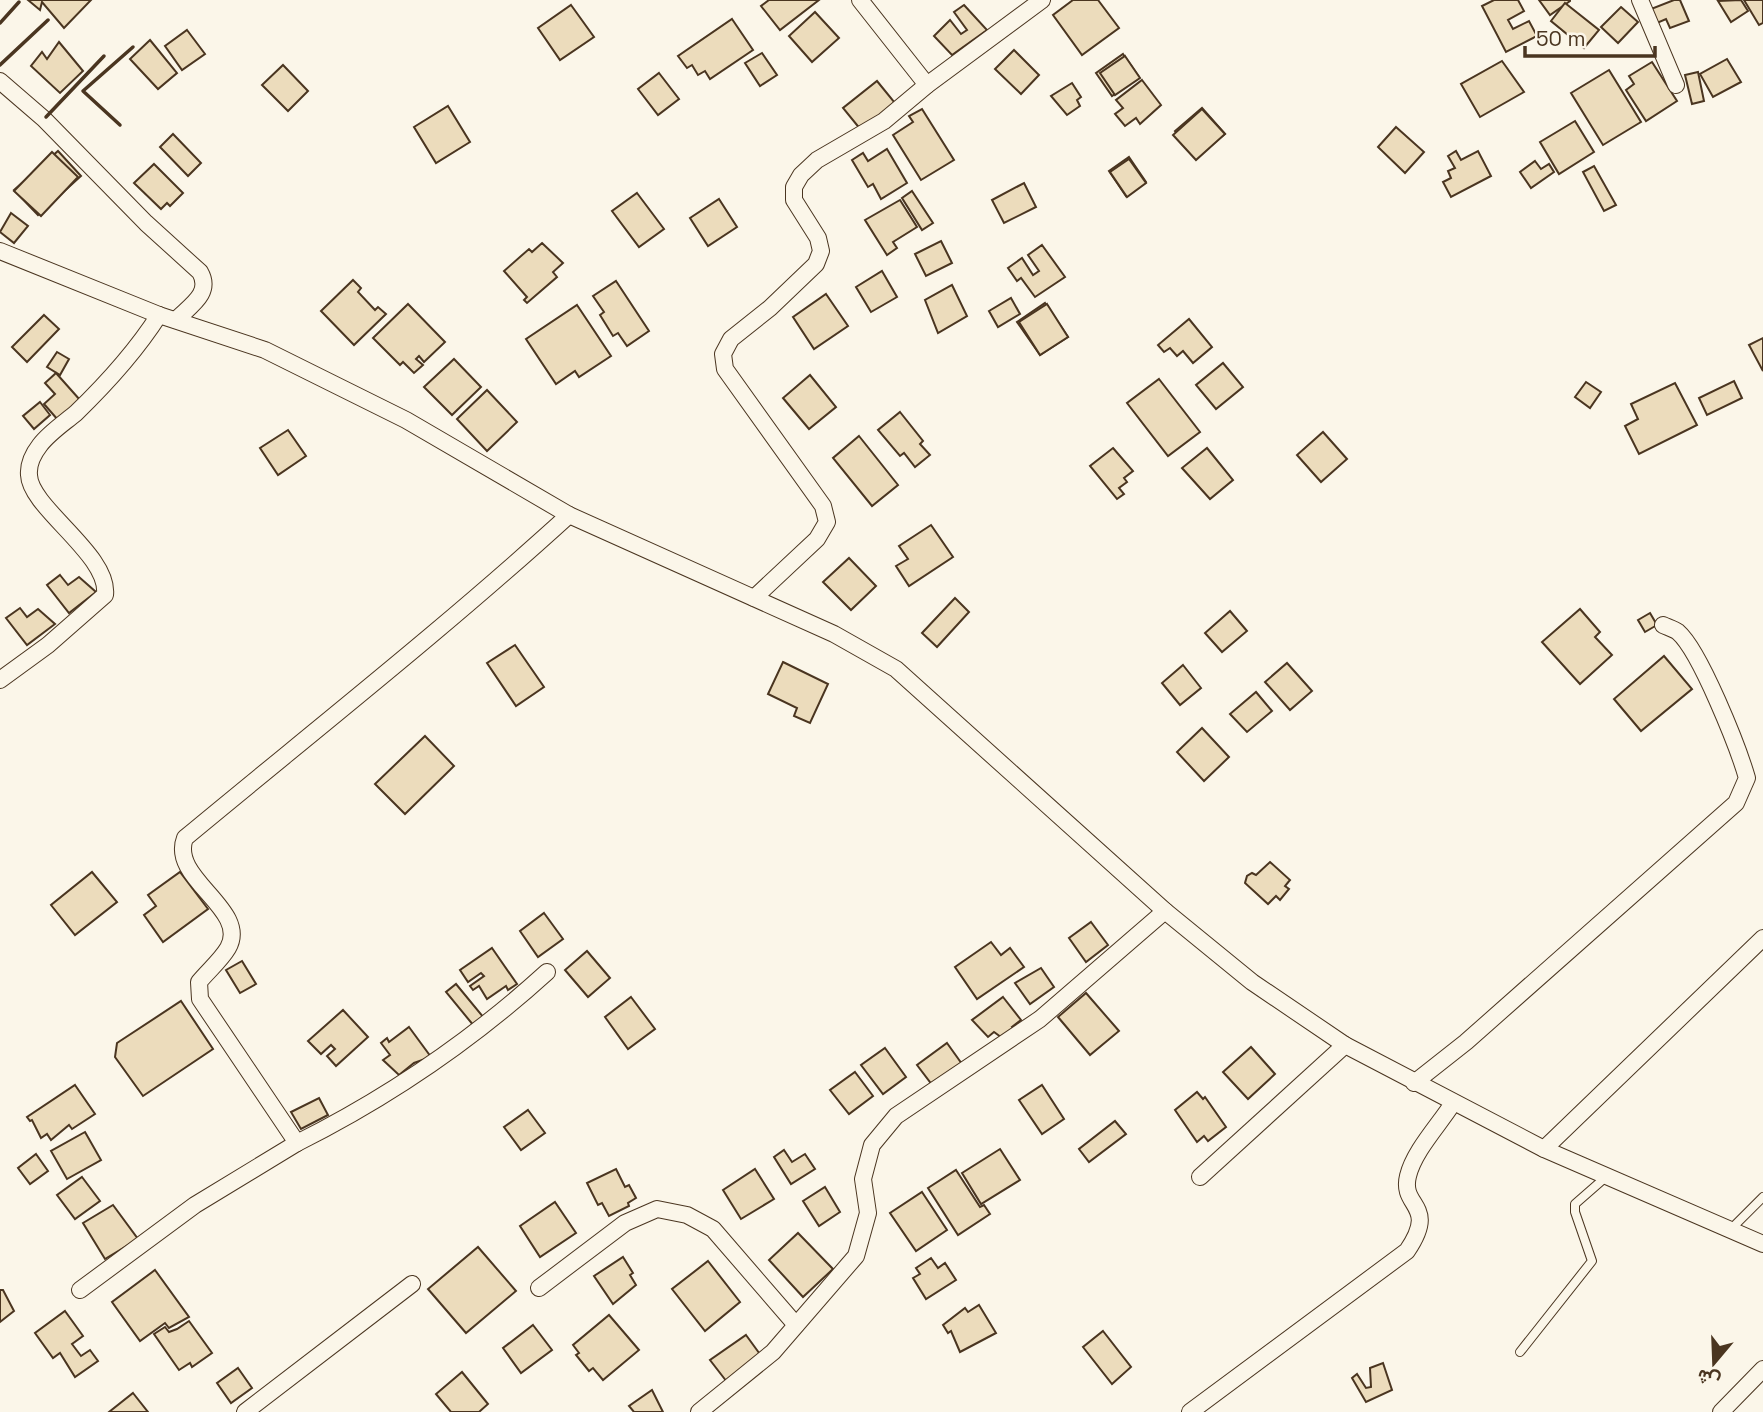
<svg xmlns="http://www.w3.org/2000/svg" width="1763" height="1412" font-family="'Space Grotesk',Vazirmatn,sans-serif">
<rect width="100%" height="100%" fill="#fbf6e9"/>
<g fill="#ecdcbc" stroke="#4a3520" stroke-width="2">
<path d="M28 0H91L64 28 42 2 40 10Z"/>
<path d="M769 0H819L780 30 761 6Z"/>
<path d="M1073 0H1098L1119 28 1082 55 1053 15Z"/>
<path d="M1494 0H1518L1524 11 1508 20 1513 29 1529 21 1537 36 1506 52 1482 6Z"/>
<path d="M1539 0H1570V1L1550 15Z"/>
<path d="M1674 0H1680L1689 21 1670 28 1666 19 1657 23 1651 9Z"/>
<path d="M1741 0 1748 11 1731 22 1718 1Z"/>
<path d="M1744 0H1763V23L1759 25Z"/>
<path d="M1565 3 1599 30 1584 48 1551 21Z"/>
<path d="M571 5 594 37 560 60 538 28Z"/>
<path d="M964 5 987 30 952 55 934 36 950 20 961 34 967 30 954 12Z"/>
<path d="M1621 7 1638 22 1618 43 1601 27Z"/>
<path d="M815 12 839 38 812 62 789 36Z"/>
<path d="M732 19 753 50 710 79 705 71 698 75 692 65 687 68 678 56Z"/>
<path d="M187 30 205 54 182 70 165 46Z"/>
<path d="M150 40 177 73 158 89 130 59Z"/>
<path d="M59 42 83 71 60 93 31 66 42 52 47 59Z"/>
<path d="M1014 50 1039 75 1021 94 995 69Z"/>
<path d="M762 53 777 75 760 86 745 63Z"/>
<path d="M1123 54 1139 77 1112 96 1096 73Z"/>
<path d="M1125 56 1140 78 1115 95 1100 73Z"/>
<path d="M1727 59 1741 82 1713 97 1700 74Z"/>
<path d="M1502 61 1524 92 1480 117 1461 84Z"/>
<path d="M1652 62 1677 101 1646 121 1626 90 1634 84 1629 76Z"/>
<path d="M283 65 308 91 288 111 262 85Z"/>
<path d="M1609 70 1641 122 1603 145 1571 93Z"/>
<path d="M1698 72 1704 101 1692 104 1685 75Z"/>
<path d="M659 73 679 99 658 115 638 89Z"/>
<path d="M1142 80 1161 105 1140 124 1136 118 1125 126 1115 114 1123 108 1116 100Z"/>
<path d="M877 81 895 103 861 130 843 108Z"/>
<path d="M1072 83 1081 97 1077 100 1080 106 1067 115 1051 96Z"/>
<path d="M448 106 470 142 436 163 414 127Z"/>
<path d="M1202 108 1225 134 1197 157 1175 131Z"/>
<path d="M922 109 954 160 921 180 893 135 913 122 909 116Z"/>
<path d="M1202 109 1225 134 1196 160 1173 135Z"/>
<path d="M1575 121 1594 152 1559 174 1540 142Z"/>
<path d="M1396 127 1424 152 1405 173 1378 147Z"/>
<path d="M173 134 201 163 188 176 160 147Z"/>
<path d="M887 149 907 183 881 199 873 184 868 187 852 160 863 153 868 161Z"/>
<path d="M58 151 81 176 38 215 14 190Z"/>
<path d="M1456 151 1461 160 1478 151 1491 176 1451 197 1443 182 1451 178 1448 171 1455 168 1448 156Z"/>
<path d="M52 152 78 177 41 216 14 191Z"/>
<path d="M1129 157 1146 182 1126 196 1109 171Z"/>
<path d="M1129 159 1146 183 1127 197 1110 172Z"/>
<path d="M1535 161 1541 169 1549 164 1554 172 1531 188 1520 172Z"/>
<path d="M154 164 183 193 170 206 167 203 161 209 134 183Z"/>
<path d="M1594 166 1616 205 1604 211 1583 172Z"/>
<path d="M1024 183 1036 207 1004 223 992 200Z"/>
<path d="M912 191 933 223 922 230 902 198Z"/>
<path d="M637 193 664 229 639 247 612 211Z"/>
<path d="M719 199 737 227 708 246 690 218Z"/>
<path d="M900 200 917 227 893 242 897 248 887 255 865 220Z"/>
<path d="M11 213 28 226 14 243 0 232Z"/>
<path d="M941 241 952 263 926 276 915 254Z"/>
<path d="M542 243 563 263 553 272 557 277 527 303 524 300 527 297 504 271 529 249 532 252Z"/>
<path d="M1042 245 1065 277 1035 297 1021 278 1017 281 1008 268 1022 258 1033 275 1039 271 1028 255Z"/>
<path d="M882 271 897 297 871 312 856 287Z"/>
<path d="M353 280 361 288 358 292 375 310 378 307 386 314 354 345 321 311Z"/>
<path d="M616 281 649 331 627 346 618 333 613 336 600 315 604 312 593 296Z"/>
<path d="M952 285 967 316 938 333 925 300Z"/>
<path d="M826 294 848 326 814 349 793 317Z"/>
<path d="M1011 298 1020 314 998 327 989 311Z"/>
<path d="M1045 303 1068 337 1040 355 1017 322Z"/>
<path d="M408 304 445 342 424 362 419 356 416 359 423 365 414 373 403 362 400 365 373 338Z"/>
<path d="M1047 304 1068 337 1040 355 1019 322Z"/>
<path d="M577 305 611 356 579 377 575 371 556 384 526 339Z"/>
<path d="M44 315 59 329 27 362 12 347Z"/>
<path d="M1189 319 1212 347 1193 363 1183 351 1177 356 1170 348 1164 352 1158 345Z"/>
<path d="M1763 338V371L1749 345Z"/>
<path d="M57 352 69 359 60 375 47 367Z"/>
<path d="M454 359 481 387 452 415 424 387Z"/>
<path d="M1223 363 1243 387 1216 409 1196 385Z"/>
<path d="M56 373 80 400 58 420 44 404 55 394 45 383Z"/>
<path d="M810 375 836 407 809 429 783 398Z"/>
<path d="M1159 379 1200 432 1168 456 1127 403Z"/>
<path d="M1734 381 1742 398 1707 415 1699 398Z"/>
<path d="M1586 382 1601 392 1590 408 1575 397Z"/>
<path d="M1675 383 1697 425 1639 454 1625 426 1638 419 1631 404Z"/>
<path d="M487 390 517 422 487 451 457 419Z"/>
<path d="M40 402 50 415 34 429 23 416Z"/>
<path d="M900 412 923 441 920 444 930 455 915 467 904 453 900 456 878 430Z"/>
<path d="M288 430 306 456 278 475 260 448Z"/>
<path d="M1323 432 1347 459 1321 482 1297 455Z"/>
<path d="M859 436 898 485 872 506 833 458Z"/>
<path d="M1113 448 1133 471 1124 478 1127 482 1119 488 1124 494 1117 499 1090 466Z"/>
<path d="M1207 448 1233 480 1210 499 1182 468Z"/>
<path d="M931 525 953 557 909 586 896 566 908 559 899 546Z"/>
<path d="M849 558 876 586 851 610 823 582Z"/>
<path d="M60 575 68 585 79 577 96 592 69 613 47 585Z"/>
<path d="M955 598 969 612 937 647 922 633Z"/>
<path d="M20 608 27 617 38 609 55 624 27 645 6 618Z"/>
<path d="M1580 609 1600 632 1595 637 1612 655 1580 684 1542 642Z"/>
<path d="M1230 611 1247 631 1222 652 1205 633Z"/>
<path d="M1650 613 1657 625 1645 632 1638 620Z"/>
<path d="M515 645 544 687 516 706 487 663Z"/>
<path d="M1664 656 1692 689 1641 731 1614 699Z"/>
<path d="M783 662 828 684 810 723 794 716 797 708 768 694Z"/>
<path d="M1287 663 1312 691 1290 710 1265 682Z"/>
<path d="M1183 665 1201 688 1180 705 1162 683Z"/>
<path d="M1256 692 1272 711 1247 732 1230 714Z"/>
<path d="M1202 728 1229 757 1204 781 1177 752Z"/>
<path d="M425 736 454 766 405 814 375 784Z"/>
<path d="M1270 862 1290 880 1285 886 1289 889 1280 900 1276 896 1268 904 1245 883 1247 876 1252 873 1256 875Z"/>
<path d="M92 872 117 902 75 935 51 905Z"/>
<path d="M180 872 208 909 163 942 144 915 156 906 148 895Z"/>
<path d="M544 913 563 939 538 957 520 931Z"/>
<path d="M1091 922 1108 945 1086 962 1069 938Z"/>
<path d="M991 942 1001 955 1010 948 1024 967 977 999 955 967Z"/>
<path d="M492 948 517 984 508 990 506 986 487 999 479 986 473 990 470 986 484 976 481 973 468 982 460 970Z"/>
<path d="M587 951 610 978 588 997 565 970Z"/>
<path d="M242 961 256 984 240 993 226 970Z"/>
<path d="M1041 968 1054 987 1030 1004 1015 983Z"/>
<path d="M456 984 484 1018 474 1026 446 992Z"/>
<path d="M1086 993 1119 1031 1090 1055 1058 1017Z"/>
<path d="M631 997 655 1029 628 1049 605 1017Z"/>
<path d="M1003 997 1021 1020 1012 1027 1016 1032 1005 1040 994 1032 988 1037 972 1020Z"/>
<path d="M181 1001 213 1049 143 1096 115 1057 117 1043Z"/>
<path d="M343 1010 368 1037 336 1066 327 1056 335 1049 331 1045 321 1054 308 1041Z"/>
<path d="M409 1027 431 1057 414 1063 399 1075 383 1060 390 1055 381 1043 387 1038 389 1042Z"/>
<path d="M947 1043 962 1064 933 1086 917 1065Z"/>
<path d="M1251 1047 1275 1074 1248 1099 1223 1072Z"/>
<path d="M885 1048 906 1077 883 1094 861 1065Z"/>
<path d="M855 1072 873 1096 849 1114 830 1090Z"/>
<path d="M75 1085 95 1114 72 1129 69 1125 51 1140 47 1134 41 1138 32 1120 30 1121 27 1117Z"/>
<path d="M1042 1085 1064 1119 1042 1134 1019 1100Z"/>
<path d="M1197 1092 1203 1099 1205 1097 1226 1127 1208 1141 1204 1136 1197 1142 1175 1110Z"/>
<path d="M319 1098 328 1115 301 1129 291 1112Z"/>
<path d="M528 1110 545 1133 521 1150 504 1127Z"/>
<path d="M1115 1121 1126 1134 1089 1162 1079 1149Z"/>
<path d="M85 1132 101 1160 67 1179 51 1151Z"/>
<path d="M1000 1149 1020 1180 981 1204 962 1173Z"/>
<path d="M784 1150 792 1162 805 1154 815 1169 791 1184 774 1157Z"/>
<path d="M36 1154 48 1171 30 1184 18 1168Z"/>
<path d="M616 1169 625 1187 629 1185 636 1198 628 1203 629 1206 609 1216 602 1203 598 1205 587 1183Z"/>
<path d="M755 1169 774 1199 741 1219 723 1190Z"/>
<path d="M956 1170 980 1207 984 1205 990 1214 958 1235 928 1188Z"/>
<path d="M82 1177 100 1201 75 1219 57 1195Z"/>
<path d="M825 1187 840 1212 819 1226 803 1201Z"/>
<path d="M922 1192 947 1230 916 1251 890 1213Z"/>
<path d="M555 1202 576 1233 540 1257 520 1226Z"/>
<path d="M113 1205 138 1239 105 1259 83 1223Z"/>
<path d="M798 1233 833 1269 803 1297 769 1260Z"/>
<path d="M478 1247 516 1291 466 1333 428 1289Z"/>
<path d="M623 1257 633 1273 630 1275 636 1285 613 1304 594 1276Z"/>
<path d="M931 1258 938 1268 945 1263 956 1280 926 1299 913 1278 920 1274 916 1268Z"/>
<path d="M708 1261 740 1302 705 1331 672 1289Z"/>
<path d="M155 1270 189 1317 169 1328 165 1323 140 1341 112 1302Z"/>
<path d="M0 1290H3L14 1311 0 1322Z"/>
<path d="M979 1305 996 1333 960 1352 951 1331 948 1333 943 1325 965 1308 968 1312Z"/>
<path d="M65 1311 83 1336 72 1344 81 1356 90 1350 98 1361 75 1377 60 1353 53 1358 35 1333Z"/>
<path d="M609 1315 639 1350 603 1380 593 1368 589 1371 576 1355 579 1353 573 1345Z"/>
<path d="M189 1321 212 1353 192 1367 190 1363 179 1370 154 1334 165 1327 169 1332 177 1329Z"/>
<path d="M533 1325 552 1350 521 1373 503 1348Z"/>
<path d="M1103 1331 1131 1367 1112 1384 1083 1347Z"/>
<path d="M746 1335 762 1357 727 1382 710 1360Z"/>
<path d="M1383 1363 1392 1390 1366 1402 1352 1378 1357 1374 1366 1388 1371 1387 1370 1368Z"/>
<path d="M238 1368 252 1388 231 1403 217 1383Z"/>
<path d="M462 1372 488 1404 479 1412H451L436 1394Z"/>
<path d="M652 1390 663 1412H634L629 1406Z"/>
<path d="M133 1393 148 1412H109Z"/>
</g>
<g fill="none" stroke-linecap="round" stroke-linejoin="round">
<defs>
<g id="service">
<path d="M1731 1229 1763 1197"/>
<path d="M1520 1352 1592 1261 1575 1212V1204L1607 1176"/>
</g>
<g id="minor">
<path d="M860 0 927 85"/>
<path d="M1640 0 1676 85"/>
<path d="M0 81 44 119 146 223 200 272C212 293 191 305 176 320"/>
<path d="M0 251 159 315 265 350 406 420 569 515 834 634 896 669 1165 911 1252 982 1345 1045 1544 1149 1763 1244"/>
<path d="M754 598 817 539 827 522 823 506 725 369 723 354 731 339 770 308 816 264 821 251 818 238 794 200V187L801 175 817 160 884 121 927 85 1042 0"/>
<path d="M0 680 48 645 105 595C110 555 30 508 29 475 28 464 33 454 40 445 49 433 64 423 76 413 107 383 136 351 159 315"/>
<path d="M1414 1083 1466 1042 1736 803 1747 778C1738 747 1700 651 1678 632 1674 629 1667 627 1663 625"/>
<path d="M297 1143C389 1097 470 1042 547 972"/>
<path d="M1544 1149 1763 938"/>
<path d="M1200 1177 1345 1045"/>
<path d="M539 1288 625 1223 657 1209 687 1215 713 1229 796 1325"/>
<path d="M80 1290 195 1205 297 1143 200 999 199 982C208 971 221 960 228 948 250 909 169 879 185 838 314 731 445 628 569 515"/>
<path d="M245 1412 412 1284"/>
<path d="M699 1412 773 1352 856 1256 868 1213 863 1179 872 1145 896 1116 1040 1019 1165 911"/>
<path d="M1190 1412 1407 1251C1439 1204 1400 1208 1408 1176 1414 1151 1439 1125 1453 1103"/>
<path d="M1721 1412 1763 1369"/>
</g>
</defs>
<use href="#service" stroke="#4a3520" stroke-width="10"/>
<use href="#minor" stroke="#4a3520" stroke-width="18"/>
<use href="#service" stroke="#fbf6e9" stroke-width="8"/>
<use href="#minor" stroke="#fbf6e9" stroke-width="16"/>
<g stroke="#4a3520" stroke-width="3.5">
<path d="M0 23 19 2"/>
<path d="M0 65 48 20"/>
<path d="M46 117 104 56"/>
<path d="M120 125 83 91 133 47"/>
</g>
</g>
<g transform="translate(1714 1363) rotate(199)" stroke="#fbf6e9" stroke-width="5" paint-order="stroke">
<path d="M0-5L12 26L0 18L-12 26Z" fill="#4a3520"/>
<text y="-10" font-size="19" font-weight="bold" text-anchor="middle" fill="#4a3520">ش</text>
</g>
<path d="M1525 46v10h130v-10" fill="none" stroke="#4a3520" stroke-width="3.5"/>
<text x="1536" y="46" font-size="21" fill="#4a3520" stroke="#fbf6e9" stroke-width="5" paint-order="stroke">50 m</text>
</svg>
